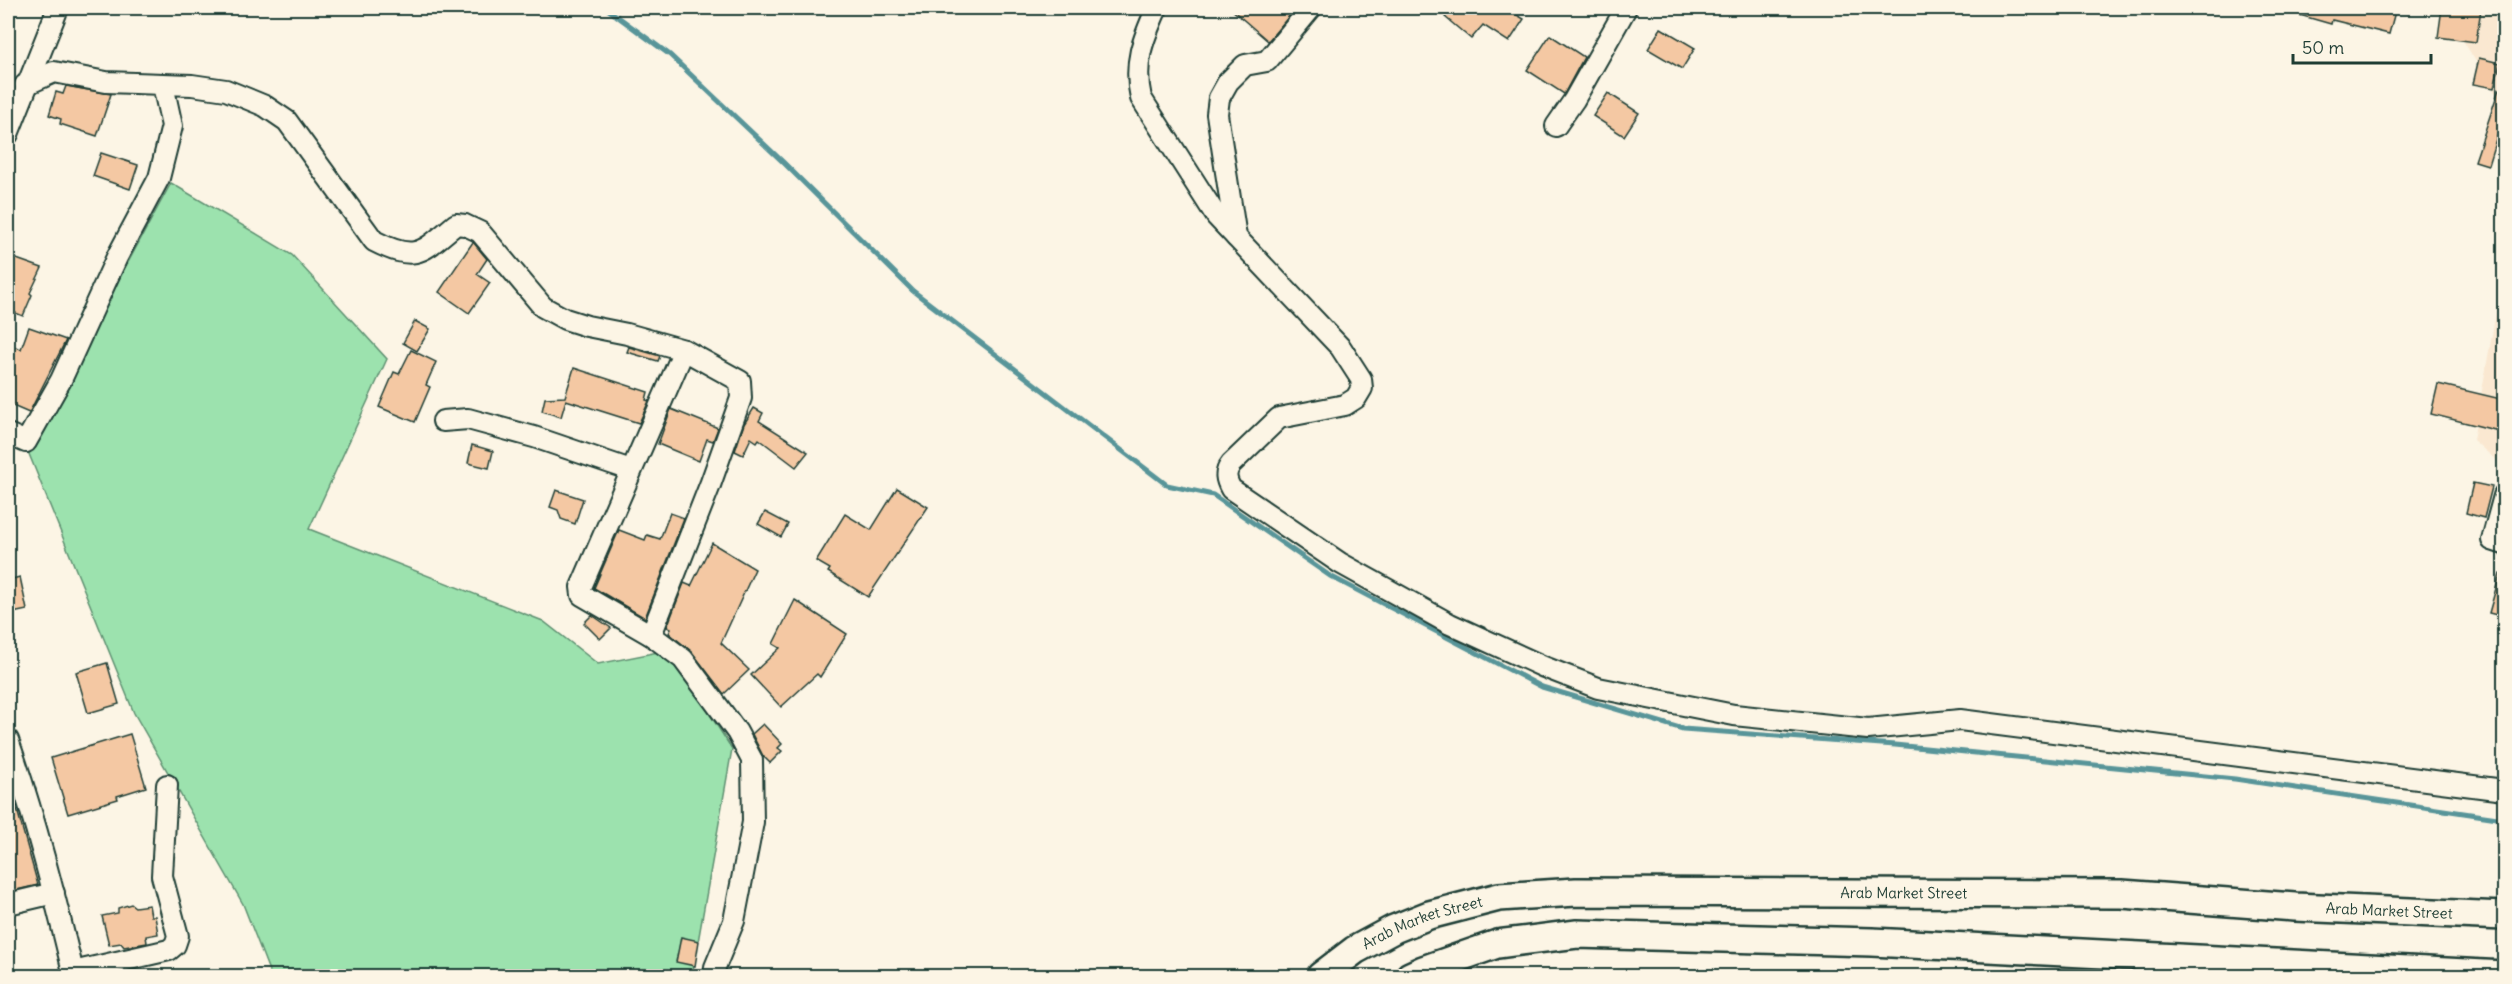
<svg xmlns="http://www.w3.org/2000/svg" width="2512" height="984" font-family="Delius,sans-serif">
<rect width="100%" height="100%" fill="#fcf5e5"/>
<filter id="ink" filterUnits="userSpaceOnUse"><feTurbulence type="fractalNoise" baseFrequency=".0167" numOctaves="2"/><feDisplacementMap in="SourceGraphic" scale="12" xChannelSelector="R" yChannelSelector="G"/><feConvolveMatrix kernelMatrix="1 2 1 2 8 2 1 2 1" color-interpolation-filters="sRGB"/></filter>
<g filter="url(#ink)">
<g fill="#fae8d1">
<path d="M2443 8H2504V107Z"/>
<path d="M2504 268V467L2473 440Z"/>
</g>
<path fill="#9ce2ae" stroke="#5e9071" stroke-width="1.5" d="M171 183 292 255 387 359 309 529 543 621 598 664 658 652 679 666 732 749 692 976H271L243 904 134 713 27 449Z"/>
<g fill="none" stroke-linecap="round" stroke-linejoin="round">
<path stroke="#599599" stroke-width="5" d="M606 8 670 55 783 162 913 291 1167 485 1213 495 1330 576 1542 687 1683 729 1895 745 2235 779 2504 819"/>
</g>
<g fill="#f4c8a3" stroke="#1f3d34" stroke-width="1.5">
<path d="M1230 8H1296L1268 41Z"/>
<path d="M1453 8H1505L1524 19 1509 42 1483 25 1471 39 1445 17Z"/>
<path d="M2289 8H2396L2389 34 2332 20 2331 24 2289 12Z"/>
<path d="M2442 8 2481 9 2476 42 2438 37Z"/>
<path d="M1661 28 1695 48 1682 69 1648 49Z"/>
<path d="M1550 35 1584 57 1564 94 1527 70Z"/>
<path d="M2479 58 2500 63 2494 88 2473 84Z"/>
<path d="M66 86 111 94 97 136 60 124 61 119 49 115 56 92 63 94Z"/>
<path d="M2499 89 2505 91V110L2488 165 2475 161Z"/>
<path d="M1608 93 1639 113 1624 136 1593 116Z"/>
<path d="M101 153 138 165 130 189 93 176Z"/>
<path d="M473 242 487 259 477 274 490 283 469 313 439 292Z"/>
<path d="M8 256 42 268 30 293 32 295 23 316 8 310Z"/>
<path d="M415 321 430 329 417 351 403 343Z"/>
<path d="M29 327 66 340 29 413 8 404V344L21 349Z"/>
<path d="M629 347 660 356 658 361 627 352Z"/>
<path d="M411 350 436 362 426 385 430 387 415 422 379 407 394 372 399 374Z"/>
<path d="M574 368 648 392 646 400 649 401 639 423 566 400 561 417 542 411 545 398 565 397Z"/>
<path d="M2438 384 2505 400 2499 431 2431 414Z"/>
<path d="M754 408 763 413 759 421 808 452 796 467 759 439 757 442 751 438 743 455 735 451 744 424Z"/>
<path d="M671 409 718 428 713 441 707 439 699 461 658 444Z"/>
<path d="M472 445 493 451 489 468 468 463Z"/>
<path d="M2473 483 2492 487 2484 518 2466 513Z"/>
<path d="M897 488 928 507 868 597 828 572 830 569 816 561 845 514 871 530Z"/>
<path d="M556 490 583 499 575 524 561 519 558 510 550 507Z"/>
<path d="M765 512 788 524 781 537 758 524Z"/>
<path d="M670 513 684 518 645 618 594 588 619 530 645 540 647 535 660 539Z"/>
<path d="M712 543 755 569 721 643 749 670 724 694 692 652 669 633 671 629 667 627 684 583 691 586Z"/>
<path d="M2500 574H2505V617L2489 613Z"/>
<path d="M20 577 27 610 8 614V580Z"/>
<path d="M795 600 847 634 820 677 817 674 781 707 751 675 780 648 773 644Z"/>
<path d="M592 615 611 628 600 639 584 623Z"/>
<path d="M107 663 119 704 88 713 76 672Z"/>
<path d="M763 724 782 744 778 748 782 751 770 763 763 756 752 734Z"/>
<path d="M130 734 146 787 117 796 118 799 68 814 51 758Z"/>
<path d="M8 777 38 885 8 892Z"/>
<path d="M131 904 135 907 149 905 151 916H155L158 934 146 936 147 943 124 947 121 943 109 945 102 916 118 913V908Z"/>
<path d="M681 937 699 941 695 966 676 962Z"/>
</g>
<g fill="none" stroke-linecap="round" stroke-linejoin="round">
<defs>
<g id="minor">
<path d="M1157 8C1143 39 1133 63 1141 98L1217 217 1341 348 1361 379 1362 388 1356 398 1345 405 1279 418 1231 464C1224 473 1226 480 1231 489L1340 563 1450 624 1544 667 1598 688 1734 715 1868 729 1960 720 2504 790"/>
<path d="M25 85 54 72 106 82 192 85 226 90 265 106 287 121 374 241C417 263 422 252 456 224L465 225 480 232 543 307 565 319 587 326 627 334 684 350 740 381 741 398 710 485 651 635"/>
<path d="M1556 126 1574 100 1626 8"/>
<path d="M8 134 58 8"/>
<path d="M1236 237 1217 114 1219 98 1228 82 1245 65 1267 61 1311 8"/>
<path d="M684 350 581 587 582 595 651 635 683 659 737 732 752 760 753 822 734 921 715 967 714 976"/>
<path d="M443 421 468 419 534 437 631 470"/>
<path d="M8 434 26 442 61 380 117 257 159 178 172 126 163 85"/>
<path d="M2504 496 2492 540 2504 544"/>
<path d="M8 740C35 817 55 897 74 976"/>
<path d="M8 904 54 893"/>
<path d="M73 972 169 950 175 945 178 936 162 876 167 785"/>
</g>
<g id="secondary">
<path id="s1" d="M1321 976 1355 950 1394 929 1429 915 1499 897 1576 892 2122 894 2295 907 2504 916"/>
<path d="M1410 976 1423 970 1497 944 1577 934 1872 942 2504 975"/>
</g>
</defs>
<use href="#minor" stroke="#1f3d34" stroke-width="24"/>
<use href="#secondary" stroke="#1f3d34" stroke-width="32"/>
<use href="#minor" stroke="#fcf5e5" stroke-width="20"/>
<use href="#secondary" stroke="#fcf5e5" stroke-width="27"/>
</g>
</g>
<g text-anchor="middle" stroke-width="4.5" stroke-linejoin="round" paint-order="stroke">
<g font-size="15" fill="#1f3d34" stroke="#fcf5e5">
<text dy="5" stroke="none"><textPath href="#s1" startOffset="602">Arab Market Street</textPath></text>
<text dy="5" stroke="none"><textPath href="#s1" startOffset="1088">Arab Market Street</textPath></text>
<text dy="5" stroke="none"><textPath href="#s1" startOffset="116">Arab Market Street</textPath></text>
</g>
</g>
<rect width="2512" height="984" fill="none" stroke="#fcf5e5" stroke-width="30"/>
<rect x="15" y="15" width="2482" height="954" fill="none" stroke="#1f3d34" stroke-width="2" filter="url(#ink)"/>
<path d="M2293 54v9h138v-9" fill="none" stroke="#1f3d34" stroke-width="3"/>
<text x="2302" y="54" font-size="18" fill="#1f3d34" stroke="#fcf5e5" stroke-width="4.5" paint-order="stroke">50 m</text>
</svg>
